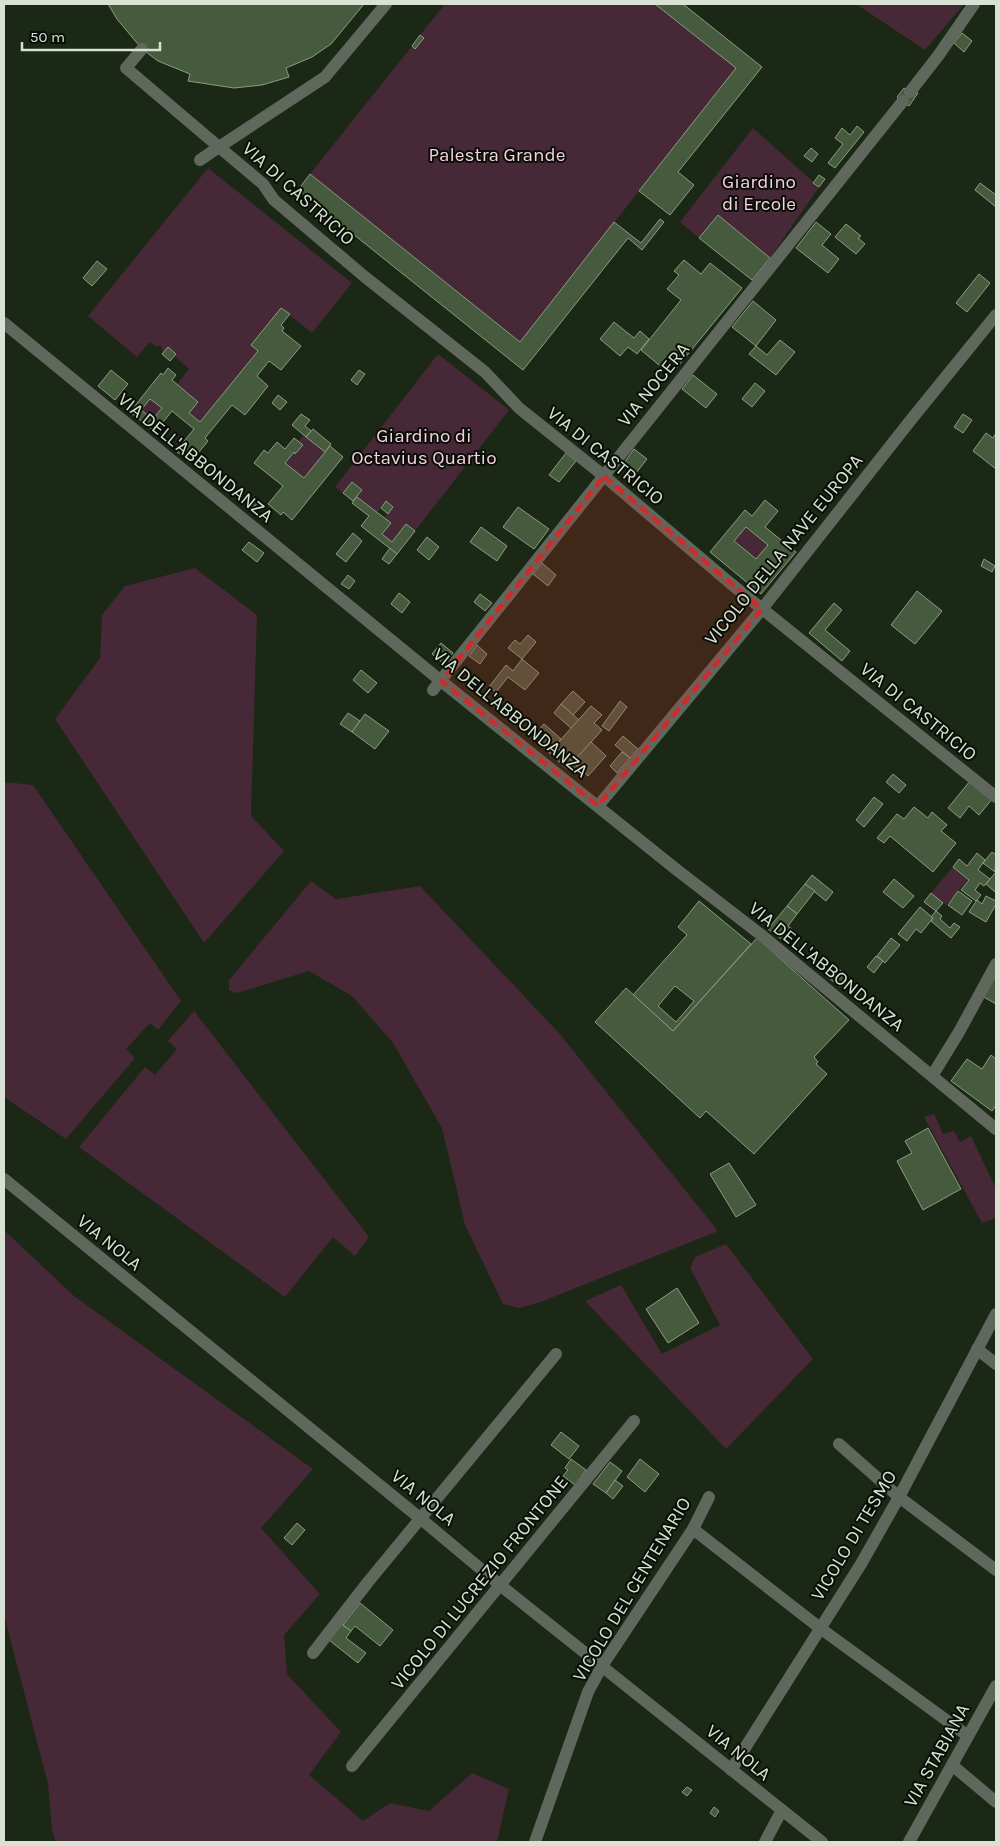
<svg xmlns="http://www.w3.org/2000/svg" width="1000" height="1846" font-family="Karla,sans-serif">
<rect width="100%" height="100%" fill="#1b2815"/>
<g fill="#462836">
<path d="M445 4H655L736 68 520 342 310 174 412 46 416 48 423 39 420 35Z"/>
<path d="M856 4H964L925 50Z"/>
<path d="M753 128 819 187 770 258 718 215 699 238 680 222Z"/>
<path d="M208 168 352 283 312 333 281 308 251 345 258 351 200 422 189 413 198 401 177 384 189 369 174 356 176 353 168 347 163 353 161 346H155L150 342 137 357 88 316Z"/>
<path d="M438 354 509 410 415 531 406 524 392 542 382 534 390 524 384 518 393 507 386 501 377 513 357 497 362 490 352 482 343 493 335 487Z"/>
<path d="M150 399 162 408 153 419 141 410Z"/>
<path d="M304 435 325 452 304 478 285 463 294 452 296 454 302 446 298 442Z"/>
<path d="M746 527 768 545 756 559 734 541Z"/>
<path d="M195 568 257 615 251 816 284 851 204 943 55 719 100 658 102 615 125 586Z"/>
<path d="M4 782 33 785 181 1001 158 1030 150 1023 126 1049 135 1058 66 1139 4 1097Z"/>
<path d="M953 867 968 879 946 905 931 893Z"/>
<path d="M311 881 336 899 420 886 559 1033 718 1231 538 1303 519 1308 503 1304 465 1225 442 1128 393 1043 352 996 309 971 237 993 229 990V980Z"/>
<path d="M194 1011 369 1237 355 1256 333 1237 285 1297 79 1147 145 1067 155 1075 177 1049 168 1041Z"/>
<path d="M934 1114 943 1134 954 1131 960 1142 971 1136 996 1189V1218L982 1223 924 1117Z"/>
<path d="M4 1230 74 1296 313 1469 261 1528 320 1594 284 1635 287 1674 341 1732 309 1775 363 1821 390 1803 429 1811 472 1773 509 1789 497 1842H56L52 1831 48 1784 4 1615Z"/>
<path d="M726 1244 813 1359 726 1449 585 1301 621 1285 662 1354 720 1325 690 1268 695 1257Z"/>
</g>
<g fill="#465a3d" stroke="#8b9c84" fill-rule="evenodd">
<path d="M108 4H364L331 44 312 57 286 68 289 77 262 85 234 88 188 81 190 74 158 61 142 49 117 19Z"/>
<path d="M655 4H683L762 67 678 172 694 185 670 215 639 191 736 68Z"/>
<path d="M962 33 972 41 964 52 954 43Z"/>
<path d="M420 35 424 38 415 49 412 46Z"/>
<path d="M904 88 912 94 915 91 918 93 909 106 897 97Z"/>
<path d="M857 126 864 132 835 168 828 163 843 144 835 138 842 128 850 135Z"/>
<path d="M811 148 818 154 812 162 804 156Z"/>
<path d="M310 174 520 342 614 222 641 243 660 219 664 222 642 250 628 238 523 370 298 190Z"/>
<path d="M819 175 825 179 819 187 813 183Z"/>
<path d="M980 183 996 195V207L975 190Z"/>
<path d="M718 215 770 258 752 280 699 238Z"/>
<path d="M816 222 831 234 822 245 839 259 828 273 796 248Z"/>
<path d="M846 224 861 236 858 238 865 244 856 254 835 237Z"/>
<path d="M684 260 701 274 710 263 742 288 671 375 641 350 681 300 667 289 679 275 674 271Z"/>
<path d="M97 261 107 269 92 286 83 278Z"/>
<path d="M979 274 990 283 967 312 956 303Z"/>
<path d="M753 301 776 320 756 346 732 327Z"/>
<path d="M281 308 290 314 281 325 284 328 282 331 301 346 281 370 269 361 257 376 268 386 245 415 232 405 205 438 208 441 190 463 176 451 194 429 172 411 155 432 130 412 161 373 163 375 168 368 176 375 172 380 198 402 189 413 200 422 258 351 251 345ZM150 399 162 408 153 419 141 410Z"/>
<path d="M614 322 634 338 640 331 649 339 637 354 628 347 620 356 600 339Z"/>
<path d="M780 340 795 352 776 375 749 354 756 346 767 355Z"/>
<path d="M168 347 176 354 170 361 162 354Z"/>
<path d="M111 370 128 384 115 400 98 386Z"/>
<path d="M359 370 365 374 357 385 351 380Z"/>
<path d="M693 375 717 394 706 408 682 389Z"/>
<path d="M755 383 765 391 752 407 742 399Z"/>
<path d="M278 395 287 402 280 410 272 403Z"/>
<path d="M301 414 310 420 305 426 311 431 306 437 292 425Z"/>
<path d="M963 414 972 420 963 433 954 427Z"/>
<path d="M313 429 331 444 325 452 306 437Z"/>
<path d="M986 433 993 438 996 433V469L973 451Z"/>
<path d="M294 438 303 445 295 454 294 452 285 463 304 478 330 446 343 457 292 520 283 512 281 515 268 504 283 486 254 463 264 450 268 453 277 442 285 449Z"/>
<path d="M634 449 647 459 636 473 624 463Z"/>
<path d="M566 453 576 461 559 482 549 475Z"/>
<path d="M352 482 362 490 353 501 343 493Z"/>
<path d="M254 496 259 501 251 511 246 507Z"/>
<path d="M357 497 391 523 382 534 392 542 406 524 415 531 397 554 361 526 369 516 352 503Z"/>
<path d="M765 500 778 511 765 527 796 552 761 594 710 552 745 510 752 516ZM746 527 768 545 756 559 734 541Z"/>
<path d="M386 501 393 507 388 514 381 508Z"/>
<path d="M518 507 549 529 534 549 503 527Z"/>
<path d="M481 527 507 546 497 561 470 542Z"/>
<path d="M353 533 362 541 346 562 336 554Z"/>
<path d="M427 537 439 547 429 560 417 550Z"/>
<path d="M249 542 264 553 257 562 242 550Z"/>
<path d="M390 548 397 554 389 564 382 559Z"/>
<path d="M984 559 995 566 992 572 981 566Z"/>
<path d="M542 563 556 575 548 586 533 574Z"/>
<path d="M348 575 355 581 349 589 341 584Z"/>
<path d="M917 591 942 611 915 644 891 625Z"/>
<path d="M399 593 410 602 402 613 391 604Z"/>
<path d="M480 594 492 603 485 611 474 602Z"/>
<path d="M834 603 842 610 825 630 850 651 842 661 809 633Z"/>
<path d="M528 635 536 642 522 659 508 648 515 640 520 644Z"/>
<path d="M441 643 453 653 444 664 432 654Z"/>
<path d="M477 645 487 654 480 664 469 656Z"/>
<path d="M522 659 539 673 525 690 508 677 496 692 489 687 506 665 513 671Z"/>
<path d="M361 670 377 683 368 693 353 680Z"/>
<path d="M573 691 585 702 573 715 561 704Z"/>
<path d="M620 701 627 707 609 731 602 726Z"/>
<path d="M561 704 579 720 571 728 554 713Z"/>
<path d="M591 706 602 715 594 723 602 730 573 762 555 746Z"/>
<path d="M348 713 360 721 352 732 340 724Z"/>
<path d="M365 714 389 731 375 749 352 732Z"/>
<path d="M544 724 561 739 555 746 538 731Z"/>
<path d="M538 731 573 762 567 769 532 737Z"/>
<path d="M623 736 638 749 630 758 615 745Z"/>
<path d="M591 742 606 756 588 776 573 762Z"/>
<path d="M622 752 630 758 617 773 610 766Z"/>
<path d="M573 762 585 773 582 776 570 766Z"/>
<path d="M893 774 906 785 899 793 886 782Z"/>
<path d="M970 781 992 799 979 815 969 806 960 818 948 808Z"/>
<path d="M874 797 883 804 864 827 856 820Z"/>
<path d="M914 807 928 818 932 812 947 825 941 831 956 843 933 872 890 836 884 843 877 838 897 814 904 819Z"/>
<path d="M992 852 996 855 995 872 983 863Z"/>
<path d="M977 853 985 860 978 870 990 879 984 886 980 883 975 890 981 895 976 901 961 890 969 880 953 867 959 859 967 866Z"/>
<path d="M996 872V890L995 892 986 884Z"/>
<path d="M812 875 833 892 826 901 805 884Z"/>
<path d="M894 879 914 896 903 908 883 892Z"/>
<path d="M805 884 815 891 797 914 787 906Z"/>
<path d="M958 891 972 901 962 915 948 905Z"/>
<path d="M931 893 943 903 936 911 924 902Z"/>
<path d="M986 896 996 901V904L986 922 969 912 977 900 982 904Z"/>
<path d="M699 901 751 944 673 1031 633 995 687 935 678 927ZM675 986 694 1001 676 1022 658 1006Z"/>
<path d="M787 906 797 914 788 926 793 930 784 941 768 929Z"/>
<path d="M920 907 933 918 921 933 916 929 907 941 898 934Z"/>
<path d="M936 911 942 916 940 919 950 928 954 923 960 927 951 938 931 921 933 918 931 917Z"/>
<path d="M757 938 849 1020 814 1057 818 1062 816 1064 827 1074 754 1154 706 1111 700 1118 595 1022 626 988 673 1031Z"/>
<path d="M891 938 900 945 885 963 877 956Z"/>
<path d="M876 956 883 961 874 973 867 967Z"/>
<path d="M834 965 848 977 840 987 825 975Z"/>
<path d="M996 972V1004L982 996Z"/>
<path d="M991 1055 996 1059V1105L992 1111 951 1081 967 1059 982 1069Z"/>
<path d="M928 1128 961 1189 923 1210 897 1161 912 1153 905 1141Z"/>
<path d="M729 1163 756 1205 736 1217 710 1174Z"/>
<path d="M677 1288 699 1323 668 1343 646 1309Z"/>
<path d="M561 1432 579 1446 569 1459 551 1445Z"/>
<path d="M571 1459 586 1470 575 1485 563 1476 568 1470 565 1468Z"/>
<path d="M640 1459 659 1474 645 1492 627 1477Z"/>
<path d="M610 1462 622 1471 606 1493 593 1484Z"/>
<path d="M615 1480 623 1486 613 1499 606 1493Z"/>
<path d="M297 1523 305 1530 292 1545 284 1538Z"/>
<path d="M360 1603 393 1630 380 1646 355 1626 351 1631 343 1625Z"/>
<path d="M341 1624 351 1631 346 1638 366 1653 358 1663 329 1640Z"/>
<path d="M687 1787 692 1790 687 1796 682 1792Z"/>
<path d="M714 1807 719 1811 715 1817 710 1813Z"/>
</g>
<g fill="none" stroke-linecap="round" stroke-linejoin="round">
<g stroke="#60675d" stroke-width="12">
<path d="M142 49 126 68 219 147 325 77 386 4"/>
<path d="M910 92 938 56 974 4"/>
<path d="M200 160 219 147 263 184 274 200 365 277 485 372 519 408 604 476 730 583 996 797"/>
<path d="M4 323 441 681 677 870 760 934 996 1129"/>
<path d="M433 690 903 101"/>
<path d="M598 806 762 609 910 421 996 315"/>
<path d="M932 1076 959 1032 996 964"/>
<path d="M4 1179 421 1519 500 1585 822 1842"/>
<path d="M977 1349 996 1364"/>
<path d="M839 1444 899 1497 996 1570"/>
<path d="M693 1529 820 1628 968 1736"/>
<path d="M313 1653 368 1582 556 1354"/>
<path d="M952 1765 996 1802"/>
<path d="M352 1766 634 1421"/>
<path d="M731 1770 861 1564 899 1497 996 1314"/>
<path d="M535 1842 588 1692 602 1666 693 1529 709 1497"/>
<path d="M765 1842 782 1810"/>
<path d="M909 1842 996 1686"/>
</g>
</g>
<path fill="#d62828" fill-opacity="0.2" stroke="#d62828" stroke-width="4" stroke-dasharray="10 6" stroke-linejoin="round" d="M604 476 762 609 598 806 441 681Z"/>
<g text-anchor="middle" stroke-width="4" stroke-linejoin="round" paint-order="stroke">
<g font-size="19" fill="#f8d1e1" stroke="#090f07">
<text x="497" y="161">Palestra Grande</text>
<text x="759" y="188">Giardino<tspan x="759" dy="22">di Ercole</tspan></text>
<text x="424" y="442">Giardino di<tspan x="424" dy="22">Octavius Quartio</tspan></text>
</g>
<g font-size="19" fill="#d8e1d4" stroke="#090f07">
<text transform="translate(299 193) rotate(42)" y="7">VIA DI CASTRICIO</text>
<text transform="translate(653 384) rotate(-51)" y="7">VIA NOCERA</text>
<text transform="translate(606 455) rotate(39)" y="7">VIA DI CASTRICIO</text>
<text transform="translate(196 457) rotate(39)" y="7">VIA DELL'ABBONDANZA</text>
<text transform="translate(783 549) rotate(-51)" y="7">VICOLO DELLA NAVE EUROPA</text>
<text transform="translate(919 711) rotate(39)" y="7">VIA DI CASTRICIO</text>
<text transform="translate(511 712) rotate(39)" y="7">VIA DELL'ABBONDANZA</text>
<text transform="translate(827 966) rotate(39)" y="7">VIA DELL'ABBONDANZA</text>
<text transform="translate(110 1242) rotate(39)" y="7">VIA NOLA</text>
<text transform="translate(424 1497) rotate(39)" y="7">VIA NOLA</text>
<text transform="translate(853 1535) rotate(-59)" y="7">VICOLO DI TESMO</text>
<text transform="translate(479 1582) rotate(-51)" y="7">VICOLO DI LUCREZIO FRONTONE</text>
<text transform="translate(631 1589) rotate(-59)" y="7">VICOLO DEL CENTENARIO</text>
<text transform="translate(739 1752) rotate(39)" y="7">VIA NOLA</text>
<text transform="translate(936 1755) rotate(-61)" y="7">VIA STABIANA</text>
</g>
</g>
<rect width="1000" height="1846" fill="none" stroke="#d8e1d4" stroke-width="10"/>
<path d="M22 42v8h138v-8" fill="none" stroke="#d8e1d4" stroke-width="2.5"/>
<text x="30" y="42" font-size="15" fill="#d8e1d4" stroke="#090f07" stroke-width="4" paint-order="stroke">50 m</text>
</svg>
